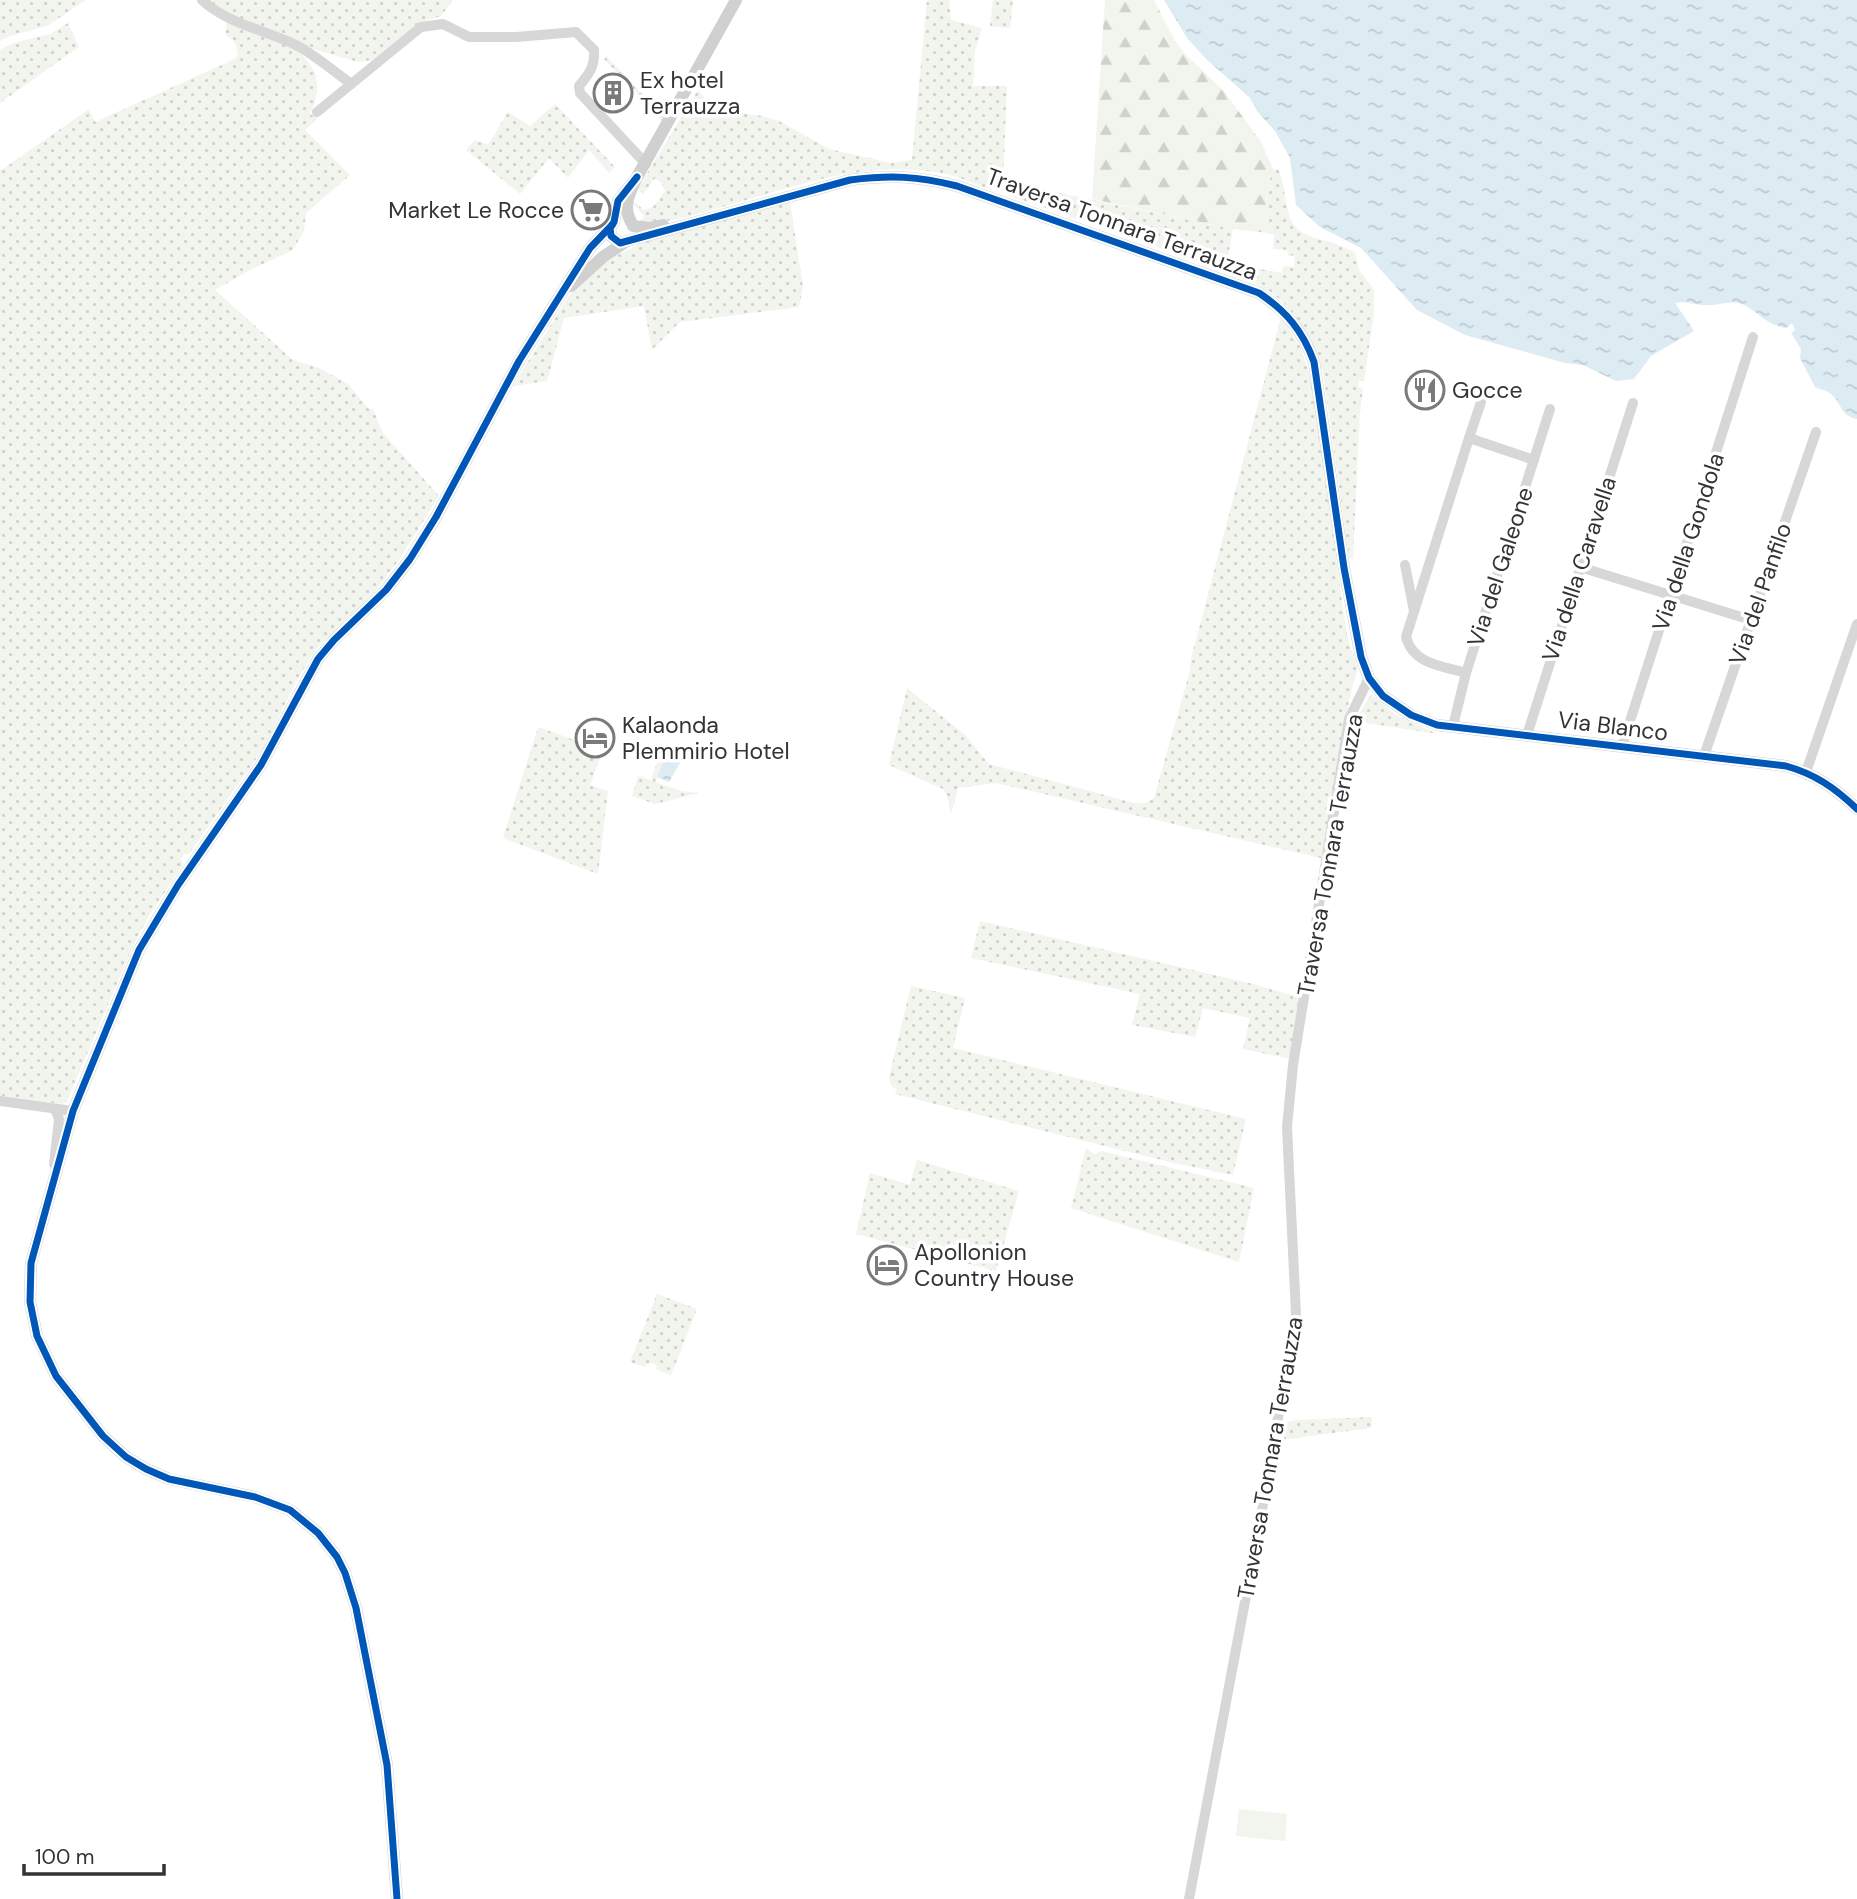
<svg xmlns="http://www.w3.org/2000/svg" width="1857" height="1899" font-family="'DM Sans',sans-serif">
<defs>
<pattern id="green-dots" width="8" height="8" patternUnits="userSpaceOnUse" patternTransform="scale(1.75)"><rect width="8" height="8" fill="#f1f5ed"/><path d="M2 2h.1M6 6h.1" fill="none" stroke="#cfd2cc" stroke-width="1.8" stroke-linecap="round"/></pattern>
<pattern id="forest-firs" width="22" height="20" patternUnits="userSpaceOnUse" patternTransform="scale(1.75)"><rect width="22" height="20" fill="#f1f5ed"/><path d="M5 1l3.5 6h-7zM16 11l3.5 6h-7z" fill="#cfd2cc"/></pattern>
<pattern id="water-ripples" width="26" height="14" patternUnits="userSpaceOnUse" patternTransform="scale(1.75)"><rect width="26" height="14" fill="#ddebf3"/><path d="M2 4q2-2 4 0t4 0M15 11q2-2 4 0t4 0" fill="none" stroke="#becad1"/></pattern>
</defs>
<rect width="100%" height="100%" fill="#fff"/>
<g fill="url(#green-dots)">
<path d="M0 0H86L47 26 10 36 0 41Z"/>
<path d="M206 0H453L441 16 419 23 372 60 358 62 317 50 219 10Z"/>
<path d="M927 0H949L951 20 982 28 975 51 973 86H1007L1003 183 990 189C972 183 953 174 934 172 863 161 796 186 729 205 700 213 670 224 640 223L644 216 633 204V201L644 210 653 207 665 191 662 184 655 178 643 194 638 188 698 90 708 102 746 114 763 116 779 121 829 149 891 163 912 160Z"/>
<path d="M993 0H1013L1010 28 990 26Z"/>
<path d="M226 18C269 37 340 52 310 114L318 118 305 130 350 175 306 213 304 231 293 250 250 270 215 290 293 360 319 368 348 384 369 409H373L383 433 439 496 399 560 374 593 317 648 298 678 263 749 189 854H184L181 859 183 865 150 914 133 946 67 1101 62 1104 0 1096V171L89 109 95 122 235 59 238 54 235 43 226 35Z"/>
<path d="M68 23 79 47 0 103V50L13 43 50 34Z"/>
<path d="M606 56 657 109 669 114 663 125 655 112 604 59Z"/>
<path d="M555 104 615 167 609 173 589 150 568 178 549 158 520 194 466 150 475 140 488 145 508 112 530 126Z"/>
<path d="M1273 169 1279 170C1284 185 1285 199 1289 214 1294 232 1307 236 1323 240 1333 242 1344 248 1355 252L1359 270 1374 290V314L1364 381 1359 380 1358 387 1363 389 1360 411 1353 559 1349 558 1323 373C1313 340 1299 314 1272 293 1256 282 1235 277 1217 270 1150 241 1078 220 1009 196L1010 183 1233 229 1227 263 1282 273 1283 266 1294 267 1295 256 1288 255 1287 250 1273 249 1274 234 1268 233C1264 209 1266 192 1273 169Z"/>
<path d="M790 202 803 287 799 307 680 322 652 350 644 306 564 318 547 381 513 386 568 297 601 263 644 242Z"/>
<path d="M1281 317 1301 348 1311 380 1347 635 1358 669 1353 683 1344 727 1325 859 996 783 958 788 951 814 947 795 943 789 889 765 907 688 965 735 989 764 1134 803H1146L1154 798 1190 671 1191 659Z"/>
<path d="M1371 694 1396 715 1437 734 1355 721Z"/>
<path d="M538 727 603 750 590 785 608 791 598 874 503 838Z"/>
<path d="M662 748 683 757 681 761 666 754 655 782 681 791 699 793 655 804 632 796 638 776 651 780Z"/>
<path d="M980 921 1249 983 1302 998 1291 1059 1243 1049 1250 1018 1203 1008 1195 1037 1132 1025 1140 994 971 958Z"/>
<path d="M911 986 965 998 953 1048 1246 1119 1233 1175 1174 1163 895 1094 897 1089 891 1086 889 1077Z"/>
<path d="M1086 1148 1095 1154 1101 1151 1254 1188 1239 1262 1071 1208Z"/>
<path d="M917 1160 1019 1191 996 1271 856 1234 870 1173 910 1185Z"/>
<path d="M657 1294 697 1309 671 1375 657 1370 656 1365 650 1363 644 1367 630 1362Z"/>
<path d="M1372 1417 1371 1428 1280 1440 1282 1423 1297 1420Z"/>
</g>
<path fill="url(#forest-firs)" d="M1105 0H1154L1175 41 1186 55 1224 91 1261 142 1273 169C1266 192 1264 209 1268 233L1233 229 1092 199Z"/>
<path fill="#f1f5ed" d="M1239 1809 1287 1814 1285 1841 1236 1836Z"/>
<g fill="url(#water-ripples)">
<path d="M1164 0H1857V419C1839 415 1842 403 1831 394 1827 390 1820 390 1815 387L1800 358 1801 349 1791 333 1795 330 1792 323 1786 328C1764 324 1758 311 1742 304 1731 300 1720 305 1709 305 1696 306 1688 300 1675 303L1694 331 1651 356 1634 379 1616 381 1583 365 1565 363 1465 335 1417 310 1361 248 1320 227 1296 205 1290 158 1275 131 1257 111 1250 98 1206 59 1187 38Z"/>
<path d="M666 754 681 761 669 782 657 777Z"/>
</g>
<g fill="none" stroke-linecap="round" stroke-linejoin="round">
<g stroke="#d7d7d7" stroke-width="10">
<path d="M202 0C228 24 265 30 296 45 315 55 332 70 350 83"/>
<path d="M317 112 421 27 443 24 469 37H516L576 32 594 50C595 66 590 73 579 86L580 93 646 164"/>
<path d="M1469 438 1481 402"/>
<path d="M1405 565 1414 611"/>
<path d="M1580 567 1751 620"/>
<path d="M1466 673C1442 666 1413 664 1406 637L1469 438 1534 460"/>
<path d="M1453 726 1466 673 1550 409"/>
<path d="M1527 735 1633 403"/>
<path d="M1622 746 1753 337"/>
<path d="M1704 756 1816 432"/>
<path d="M1806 772 1857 624"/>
<path d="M0 1101 73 1111"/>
<path d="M54 1164 59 1119 55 1109"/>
<path d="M1189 1899 1259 1527 1296 1314 1287 1127 1293 1065 1349 719 1369 678"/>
</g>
<g stroke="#d0d0d0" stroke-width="12">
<path d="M637 177 618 201 614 222 610 228 611 236 620 243 850 180C891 175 917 176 957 186L1259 293C1286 311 1303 331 1314 362L1344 568 1361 657 1369 678 1383 696 1411 715 1437 725 1786 766C1815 774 1835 788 1857 809"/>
<path d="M631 222C622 206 630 193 637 177L736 0"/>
<path d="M633 226 649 228 663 225"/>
<path d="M571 286 604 256 624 243"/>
<path d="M397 1899 387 1765 356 1608 345 1573 337 1557 318 1533 290 1510 255 1497 169 1479 146 1469 126 1457 103 1436 56 1376 37 1336 30 1302 31 1263 73 1111 139 950 178 885 261 765 318 659 334 640 386 590 410 559 436 517 519 361 590 248 612 225"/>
</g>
<defs>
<g id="cycleway">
<path d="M637 177 618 201 614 222 610 228 611 236 620 243 850 180C891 175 917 176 957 186L1259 293C1286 311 1303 331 1314 362L1344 568 1361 657 1369 678 1383 696 1411 715 1437 725 1786 766C1815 774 1835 788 1857 809"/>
<path d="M397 1899 387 1765 356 1608 345 1573 337 1557 318 1533 290 1510 255 1497 169 1479 146 1469 126 1457 103 1436 56 1376 37 1336 30 1302 31 1263 73 1111 139 950 178 885 261 765 318 659 334 640 386 590 410 559 436 517 519 361 590 248 612 225"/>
</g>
</defs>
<use href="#cycleway" stroke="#fff" stroke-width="11"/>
<use href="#cycleway" stroke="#0057b8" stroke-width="7"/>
</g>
<defs>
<symbol id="building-ring" viewBox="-11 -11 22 22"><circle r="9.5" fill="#fff" stroke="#7a7a7a" stroke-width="1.5"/><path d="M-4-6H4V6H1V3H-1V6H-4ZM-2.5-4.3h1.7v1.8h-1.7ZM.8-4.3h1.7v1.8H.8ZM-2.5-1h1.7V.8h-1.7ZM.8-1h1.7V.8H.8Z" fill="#7a7a7a"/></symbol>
<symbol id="supermarket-ring" viewBox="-11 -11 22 22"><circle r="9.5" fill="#fff" stroke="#7a7a7a" stroke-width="1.5"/><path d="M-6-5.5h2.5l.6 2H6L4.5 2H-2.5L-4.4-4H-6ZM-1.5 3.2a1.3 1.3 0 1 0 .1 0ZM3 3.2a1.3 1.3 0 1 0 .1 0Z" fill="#7a7a7a"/></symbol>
<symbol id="restaurant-ring" viewBox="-11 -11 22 22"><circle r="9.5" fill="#fff" stroke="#7a7a7a" stroke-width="1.5"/><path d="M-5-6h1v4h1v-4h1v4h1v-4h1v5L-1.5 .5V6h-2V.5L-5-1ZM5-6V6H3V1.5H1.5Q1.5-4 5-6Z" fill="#7a7a7a"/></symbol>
<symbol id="hotel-ring" viewBox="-11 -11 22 22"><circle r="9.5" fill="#fff" stroke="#7a7a7a" stroke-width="1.5"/><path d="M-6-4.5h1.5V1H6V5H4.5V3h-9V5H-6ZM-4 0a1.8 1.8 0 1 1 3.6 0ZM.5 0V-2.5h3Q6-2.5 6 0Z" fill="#7a7a7a"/></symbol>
</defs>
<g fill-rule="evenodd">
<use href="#building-ring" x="591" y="71" width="44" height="44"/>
<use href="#supermarket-ring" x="569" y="188" width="44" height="44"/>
<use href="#restaurant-ring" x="1403" y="368" width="44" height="44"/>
<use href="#hotel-ring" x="573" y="716" width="44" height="44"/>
<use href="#hotel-ring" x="865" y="1243" width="44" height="44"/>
</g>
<g text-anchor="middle" stroke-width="7" stroke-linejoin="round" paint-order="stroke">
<g font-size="23" fill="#333" stroke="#fff" text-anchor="start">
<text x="640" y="88">Ex hotel<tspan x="640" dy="26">Terrauzza</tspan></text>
<text x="564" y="218" text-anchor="end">Market Le Rocce</text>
<text x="1452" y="398">Gocce</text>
<text x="622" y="733">Kalaonda<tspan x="622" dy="26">Plemmirio Hotel</tspan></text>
<text x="914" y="1260">Apollonion<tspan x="914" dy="26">Country House</tspan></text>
</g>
<g font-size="23" fill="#333" stroke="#fff">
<text transform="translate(1122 224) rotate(20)" y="8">Traversa Tonnara Terrauzza</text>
<text transform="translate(1688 542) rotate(-72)" y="8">Via della Gondola</text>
<text transform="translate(1500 567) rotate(-72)" y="8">Via del Galeone</text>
<text transform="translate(1579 569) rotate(-72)" y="8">Via della Caravella</text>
<text transform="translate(1760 594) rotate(-71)" y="8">Via del Panfilo</text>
<text transform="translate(1613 726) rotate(7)" y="8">Via Blanco</text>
<text transform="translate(1330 855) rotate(-80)" y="8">Traversa Tonnara Terrauzza</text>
<text transform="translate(1270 1458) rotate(-80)" y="8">Traversa Tonnara Terrauzza</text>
</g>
</g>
<path d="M24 1864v10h140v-10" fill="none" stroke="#333333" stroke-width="3.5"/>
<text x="35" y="1864" font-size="21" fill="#333333" stroke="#ffffff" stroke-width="5" paint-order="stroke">100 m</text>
</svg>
